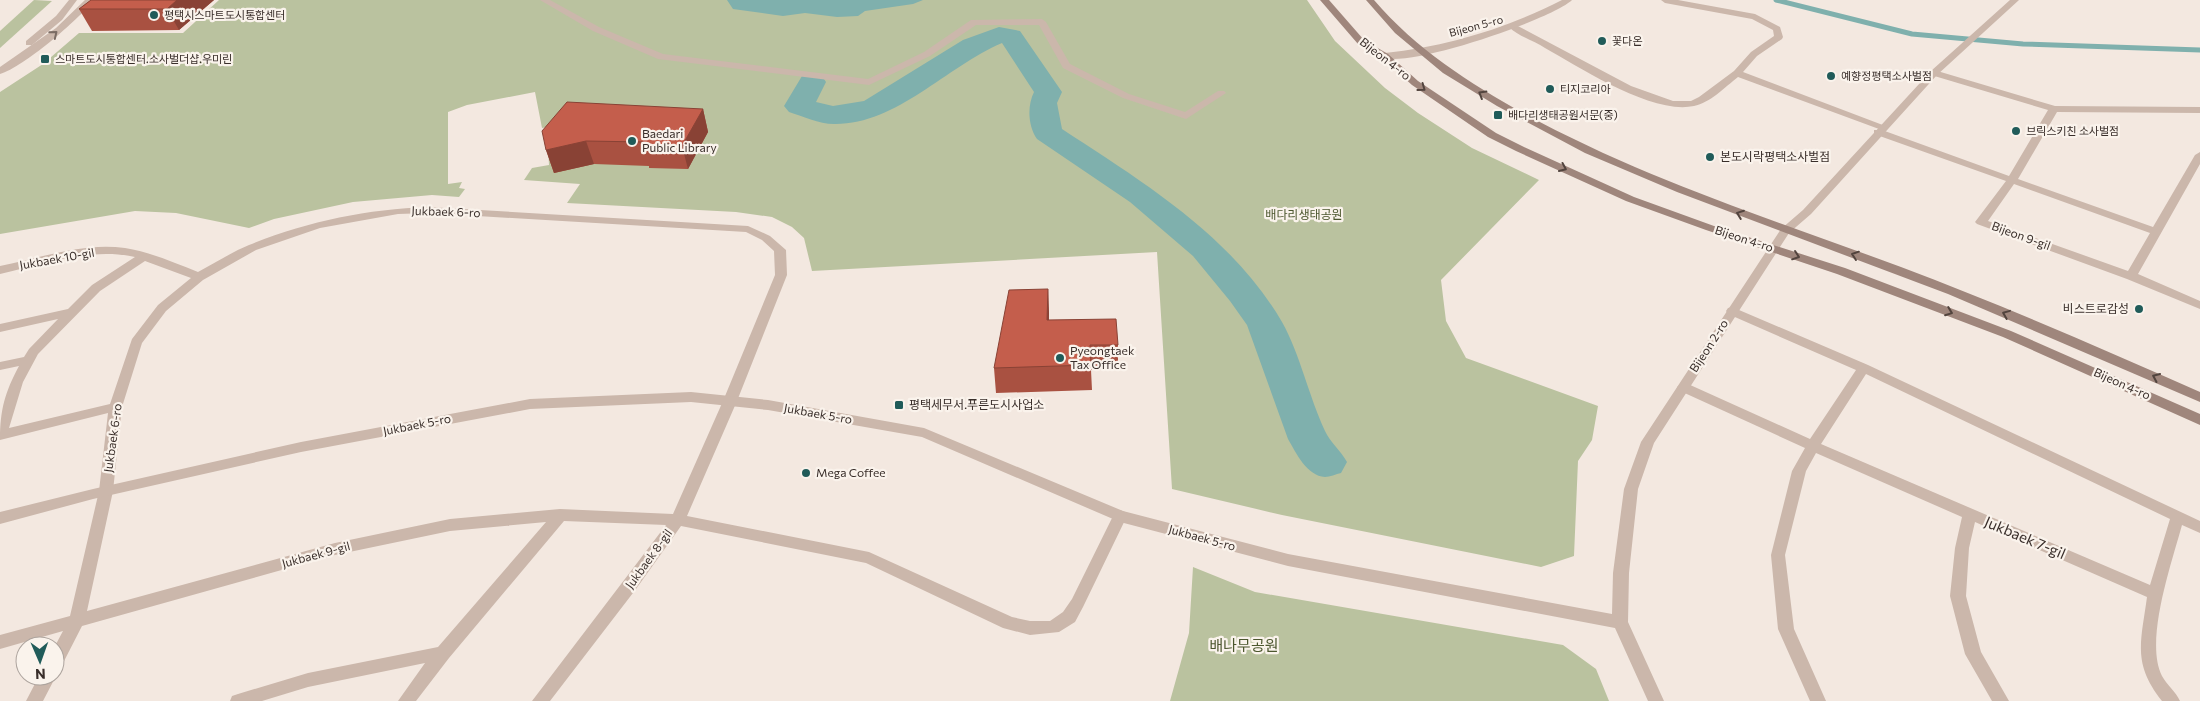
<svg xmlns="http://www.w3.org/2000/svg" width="2200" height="701" font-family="Commissioner,'Noto Sans KR',sans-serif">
<rect width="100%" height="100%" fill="#f3e8e0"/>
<g fill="#bac29f">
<path d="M34 0 52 1 0 48V31Z"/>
<path d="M219 0H1307L1335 41 1385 88 1418 113 1472 148 1539 180 1441 280 1446 321 1466 358 1598 406 1592 440 1578 461 1574 556 1541 567 1282 515 1172 489 1157 252 812 271 804 238 792 227 772 217 736 212 567 203 580 184 524 180 532 168 549 165 547 127 542 128 535 92 467 105 448 112V184L462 182 459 188 465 189 459 197 432 195 353 202 274 219 249 228 176 213 135 211 0 234V92L43 64 79 33H183Z"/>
<path d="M1193 567 1255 592 1563 645 1596 669 1609 701H1170L1189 633Z"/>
</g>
<path fill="#7fb0ad" d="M727 0H923L913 4 865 11 858 16 837 17 805 13 783 16 733 9Z"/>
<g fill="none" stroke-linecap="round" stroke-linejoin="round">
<path stroke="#7fb0ad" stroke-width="5" d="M1776 0 1912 34 2023 44 2200 50"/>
<path fill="#7fb0ad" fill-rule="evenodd" d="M999 27 1020 31 1062 92 1057 103 1062 129C1143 182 1232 236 1282 322 1300 354 1309 397 1325 431 1330 442 1341 451 1347 462L1341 473C1336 474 1330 477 1325 477 1307 476 1296 453 1288 439L1247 325 1230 301 1193 256 1130 202 1037 139C1028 126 1027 106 1034 92L1002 43C946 67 896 125 834 124 819 124 802 116 789 112L784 106 802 76 812 74 822 76 826 82 816 102 833 106 864 101 963 40Z"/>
<path fill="#cbb7ab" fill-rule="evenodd" d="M540 0H550L599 27 663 54 868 79 924 52 971 20 1042 19 1046 22 1070 64 1129 94 1185 112 1218 91H1224L1226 93 1186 119 1123 98 1063 68 1039 25H976L930 56 869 85 658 59 593 31Z"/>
<g fill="#cbb7ab" fill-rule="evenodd">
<path d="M1661 0H1678L1755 14 1780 27 1783 37 1782 39 1757 56 1743 72 1888 127 1883 130 1879 129 1738 77C1725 87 1710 103 1694 106 1652 115 1581 68 1545 48 1534 41 1518 36 1509 27L1516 25 1631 86 1673 101H1691L1699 97 1734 71 1751 52 1774 36 1773 30 1752 19 1665 3Z"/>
<path d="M1934 70 2055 106 2200 107V113L2057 112 2018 179 2153 227 2195 155 2200 152V164L2138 274 2200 301V309L2127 279 1977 224 1975 222 2006 181 1874 134V130H1882L2009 176 2048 110 1931 75V71ZM2014 184 2150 233 2128 271 1988 221Z"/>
<path d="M428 207 748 226 770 236 786 250 787 275 737 401 687 516 869 552 1012 617 1030 621H1050L1063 612 1072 599 1115 512 1120 510 1125 512 1127 516 1083 607 1075 622 1059 632 1030 635 1003 628 866 563 681 526 636 589 550 701H532L666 525 564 521 449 658 416 701H398L425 663 308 687 262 701H230L232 696 238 694 308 673 438 647 546 522 450 531 335 555 82 626 61 667 55 669V646L63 631 0 649V635L70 616 99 491 108 413 0 440C0 410 5 392 19 366L0 370V362L24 357 29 349 58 319 0 332V324L68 309 92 285 135 257C90 247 44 264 0 274V266C41 258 83 242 125 248 150 252 175 263 198 272 215 263 232 252 249 245 305 222 367 209 428 207ZM428 213 746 232 762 240 774 251 775 275 723 401 673 514 560 509 450 519 335 543 87 611 113 491 122 407 142 343 166 311 203 280 256 250 320 228 398 214ZM145 261 191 278 158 305 132 339 110 404 9 428 23 382 38 354 100 291Z"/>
<path d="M1732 307 1868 365 2200 521V533L2182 525C2172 562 2144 641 2162 676 2167 685 2176 692 2180 701H2162C2132 663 2141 642 2147 597L1975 522 1969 548 1966 596 1981 652 2009 701H1992L1965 654 1950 596 1955 548 1962 517 1816 453 1806 471 1785 555 1794 629 1826 701H1810L1778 629 1771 555 1792 471 1805 448 1678 390 1677 387 1683 383 1688 384 1810 439 1856 370 1728 314 1726 311 1728 308ZM1866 374 2170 519 2150 585 1821 444Z"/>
<path d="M55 674 56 676 43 701H26L39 676H55Z"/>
</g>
<g fill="#cbb7ab" fill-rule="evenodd">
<path d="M69 0H77L62 20 32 45H26V41L56 16Z"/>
<path d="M85 0H94C78 20 24 67 0 74V67L56 28Z"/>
<path d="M1562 0H1572C1553 19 1399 72 1380 56L1385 53C1448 46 1505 29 1562 0Z"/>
<path d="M2010 0H2019L1937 75 1811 214 1789 233 1654 443 1638 489 1629 573 1628 622 1664 701H1648L1615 628 1288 566 1120 522 922 437 768 410 691 402 530 409 301 452 93 499 0 524V512L93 489 301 442 530 399 691 392 768 400 924 428 1123 511 1288 554 1612 614 1613 573 1624 489 1641 442 1781 229 1803 210 1931 71Z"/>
</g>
<g fill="#9f867c" fill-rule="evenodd">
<path d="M1320 0H1329L1364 40 1388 54 1418 81 1496 133 1524 147 1634 197 1714 226 1845 268 2011 331 2200 414V425L2003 337 1837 274 1706 230 1626 201 1516 151 1488 137 1412 85 1382 58 1358 44Z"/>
<path d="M1366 0H1374C1416 49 1469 83 1525 114 1644 179 1774 220 1901 267 2002 305 2101 348 2200 392V402L1948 294 1677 192 1585 153 1497 106 1443 73 1395 33Z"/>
</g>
</g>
<g fill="#a95141">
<path d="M91 0H214L179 30 92 31 79 9Z"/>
<path d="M703 109 708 132 688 169 649 168V166L594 164 554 173 546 150Z"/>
<path d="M1048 289 1049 320 1118 345V369L1091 370 1092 390 996 393 994 368Z"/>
</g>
<g fill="#894235">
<path d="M177 0H214L179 30 167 9Z"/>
<path d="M703 109 708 132 688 169 682 146Z"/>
<path d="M586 141 594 164 554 173 546 150Z"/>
<path d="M1048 289 1049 313 1048 345 1047 320Z"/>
</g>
<g fill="#c45e4c" stroke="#894235">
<path d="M91 0H177L167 9H79Z"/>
<path d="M567 102 703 109 682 146 642 144 644 142 586 141 546 150 542 131Z"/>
<path d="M1048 289 1047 320 1116 319 1118 345H1090L1091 365 994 368 1009 290Z"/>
</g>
<defs><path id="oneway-chevron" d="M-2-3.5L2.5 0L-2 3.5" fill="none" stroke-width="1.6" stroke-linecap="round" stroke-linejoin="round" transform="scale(1.25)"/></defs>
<use stroke="#7b6c64" href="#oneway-chevron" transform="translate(54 34) rotate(-39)"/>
<g stroke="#52443e">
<use href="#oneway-chevron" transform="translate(1422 88) rotate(36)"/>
<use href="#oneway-chevron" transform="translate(1482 94) rotate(-149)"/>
<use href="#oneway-chevron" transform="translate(1563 168) rotate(24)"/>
<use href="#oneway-chevron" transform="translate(1740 214) rotate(-159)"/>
<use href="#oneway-chevron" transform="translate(1855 255) rotate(-161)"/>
<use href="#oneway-chevron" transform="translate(1796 256) rotate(19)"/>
<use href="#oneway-chevron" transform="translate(1949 312) rotate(21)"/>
<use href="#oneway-chevron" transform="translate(2006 314) rotate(-158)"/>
<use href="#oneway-chevron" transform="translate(2156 377) rotate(-156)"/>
</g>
<g fill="#205b59" stroke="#faf3ec" stroke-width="2">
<circle cx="154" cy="15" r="5"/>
<circle cx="1602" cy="41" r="5"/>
<rect x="40" y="54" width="10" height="10" rx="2.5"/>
<circle cx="1831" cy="76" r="5"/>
<circle cx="1550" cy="89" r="5"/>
<rect x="1493" y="110" width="10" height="10" rx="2.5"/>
<circle cx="2016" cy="131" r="5"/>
<circle cx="632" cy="141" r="5"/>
<circle cx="1710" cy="157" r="5"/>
<circle cx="2139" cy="309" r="5"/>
<circle cx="1060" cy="358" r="5"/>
<rect x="894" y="400" width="10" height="10" rx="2.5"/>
<circle cx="806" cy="473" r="5"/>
</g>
<g text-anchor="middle" stroke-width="4.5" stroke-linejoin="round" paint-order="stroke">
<g font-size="11" fill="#392e2a" stroke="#faf3ec" text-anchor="start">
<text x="164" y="19">평택시스마트도시통합센터</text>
<text x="1612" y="45">꽃다온</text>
<text x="55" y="63">스마트도시통합센터.소사벌더샵.우미린</text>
<text x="1841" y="80">예향정평택소사벌점</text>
<text x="1560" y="93">티지코리아</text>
<text x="1508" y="119">배다리생태공원서문(중)</text>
<text x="2026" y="135">브릭스키친 소사벌점</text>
</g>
<g font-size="11" fill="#392e2a" stroke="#faf3ec">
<text transform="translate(1476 26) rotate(-15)" y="4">Bijeon 5-ro</text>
</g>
<g font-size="12" fill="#392e2a" stroke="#faf3ec">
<text transform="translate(1385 59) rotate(38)" y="4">Bijeon 4-ro</text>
<text transform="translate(446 212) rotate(2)" y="4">Jukbaek 6-ro</text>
<text transform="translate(2021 236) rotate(20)" y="4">Bijeon 9-gil</text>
<text transform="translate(1744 239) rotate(18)" y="4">Bijeon 4-ro</text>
<text transform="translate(57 259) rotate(-10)" y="4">Jukbaek 10-gil</text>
<text transform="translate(1709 346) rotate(-57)" y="4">Bijeon 2-ro</text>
<text transform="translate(2122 384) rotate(24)" y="4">Bijeon 4-ro</text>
<text transform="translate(818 414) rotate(10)" y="4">Jukbaek 5-ro</text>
<text transform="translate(417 425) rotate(-11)" y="4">Jukbaek 5-ro</text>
<text transform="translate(113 438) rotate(-82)" y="4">Jukbaek 6-ro</text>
<text transform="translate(1202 538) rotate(15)" y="4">Jukbaek 5-ro</text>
<text transform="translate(316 555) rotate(-15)" y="4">Jukbaek 9-gil</text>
<text transform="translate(649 559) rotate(-54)" y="4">Jukbaek 8-gil</text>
</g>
<g font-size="12" fill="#392e2a" stroke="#faf3ec" text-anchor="start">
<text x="642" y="138">Baedari<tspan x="642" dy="14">Public Library</tspan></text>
<text x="1720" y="161">본도시락평택소사벌점</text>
<text x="2129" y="313" text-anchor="end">비스트로감성</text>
<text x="1070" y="355">Pyeongtaek<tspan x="1070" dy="14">Tax Office</tspan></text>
<text x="909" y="409">평택세무서.푸른도시사업소</text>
<text x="816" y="477">Mega Coffee</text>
</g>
<g font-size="12" fill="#4c572e" stroke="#faf3ec">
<text x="1304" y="219">배다리생태공원</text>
</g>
<g font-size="15" fill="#392e2a" stroke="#faf3ec">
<text transform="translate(2025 538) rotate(23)" y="5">Jukbaek 7-gil</text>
</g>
<g font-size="15" fill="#4c572e" stroke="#faf3ec">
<text x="1244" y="651">배나무공원</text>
</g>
</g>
<g transform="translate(40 661) rotate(178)"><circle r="24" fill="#faf3ec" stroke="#ada49e"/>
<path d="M0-4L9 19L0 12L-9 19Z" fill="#205b59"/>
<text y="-8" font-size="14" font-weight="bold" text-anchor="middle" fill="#392e2a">N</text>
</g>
</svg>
